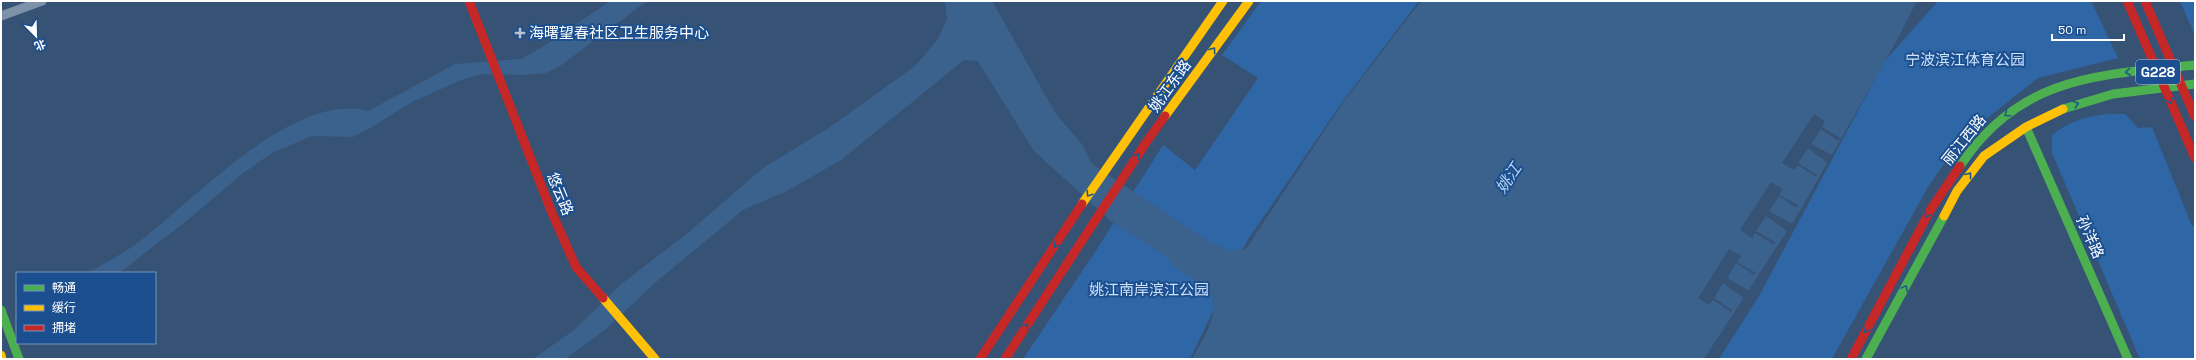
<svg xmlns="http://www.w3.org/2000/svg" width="2196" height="360" font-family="'Space Grotesk','Noto Sans SC',sans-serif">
<rect width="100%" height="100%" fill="#365274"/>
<g fill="#2f66a5">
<path d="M1261 1H1419L1343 101 1247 241 1190 359H1023L1095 252 1163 145 1195 170 1258 78 1222 55Z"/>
<path d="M1938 1H2091L2118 58 2038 78 1961 139 1928 187 1832 359H1719L1759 296 1884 62Z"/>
<path d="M2180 1H2195V36Z"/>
<path d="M2106 114H2125L2138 128 2152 127 2192 226H2195V359H2140L2052 153V135C2069 121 2085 117 2106 114Z"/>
</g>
<g fill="#3b618d">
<path d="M610 1H647L563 64 546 73 525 75 482 74 461 80 410 103 367 130 353 137 312 136 272 153 242 174 184 223 119 273H88C105 263 124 253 140 241 195 200 293 91 368 111L455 64 521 59 544 46Z"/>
<path d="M945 1H992L1056 114 1082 144 1092 164 1210 242 1228 250 1246 249 1344 101 1421 1H1917L1897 40 1800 211 1704 359H1192C1201 342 1223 312 1209 293 1201 282 1183 273 1172 265L1169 258 1112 222 1034 151 981 66 978 61 964 60 841 160 787 191 743 210 656 282 605 330 572 354 566 359H533L574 330 620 285 689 232 751 178 766 166 827 129 915 66 938 39 947 19Z"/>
</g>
<g fill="#365274">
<path d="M1814 114 1825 121 1822 127 1840 138 1838 141 1821 129 1811 144 1834 156 1831 160 1829 164 1808 148 1798 163 1817 175 1816 177 1798 165 1794 170 1782 163Z"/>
<path d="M1771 182 1783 189 1779 195 1798 205 1796 208 1779 196 1769 211 1792 224 1787 231 1766 216 1756 231 1775 242 1774 245 1755 233 1752 238 1740 230Z"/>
<path d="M1729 249 1741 256 1737 262 1756 273 1754 275 1736 263 1727 278 1749 291 1745 299 1723 283 1714 298 1732 310 1731 312 1713 300 1709 305 1698 298Z"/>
</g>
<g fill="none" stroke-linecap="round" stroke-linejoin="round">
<path stroke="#7d92a8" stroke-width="9" d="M1 16 42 1"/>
<g stroke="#4caf50" stroke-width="9">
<path d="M2063 109 2113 94 2195 84"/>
<path d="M2026 127 2128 359"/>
<path d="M1960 166C2020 76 2097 75 2195 65"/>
<path d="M1 310 19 359"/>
<path d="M1866 359 1944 216"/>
</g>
<g stroke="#ffc107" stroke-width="9">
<path d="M1165 116 1249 1"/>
<path d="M1082 204 1223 1"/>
<path d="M1944 216 1957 191 1984 156 2026 127 2063 109"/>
<path d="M603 298 655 359"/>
<path d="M1 355 2 359"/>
</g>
<g stroke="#c62828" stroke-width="9">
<path d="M469 1 552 213 576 267 603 298"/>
<path d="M2127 1 2195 158"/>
<path d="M2145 1 2195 117"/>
<path d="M980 359 1082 204"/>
<path d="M1005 359 1145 144 1165 116"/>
<path d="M1851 359 1931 209 1960 166"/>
</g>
</g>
<defs><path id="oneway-chevron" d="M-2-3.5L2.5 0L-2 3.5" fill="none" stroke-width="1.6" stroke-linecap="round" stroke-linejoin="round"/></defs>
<g stroke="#205989">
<use href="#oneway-chevron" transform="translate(1213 50) rotate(-54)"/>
<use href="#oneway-chevron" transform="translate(2128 72) rotate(174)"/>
<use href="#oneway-chevron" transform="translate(2170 101) rotate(67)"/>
<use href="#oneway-chevron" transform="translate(2076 104) rotate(-17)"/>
<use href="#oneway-chevron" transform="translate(2007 114) rotate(145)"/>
<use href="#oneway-chevron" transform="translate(1137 156) rotate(-57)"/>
<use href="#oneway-chevron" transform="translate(1969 175) rotate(-52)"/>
<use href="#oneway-chevron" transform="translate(1089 194) rotate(123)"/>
<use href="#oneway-chevron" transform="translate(1927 215) rotate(118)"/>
<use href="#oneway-chevron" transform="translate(1056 245) rotate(124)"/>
<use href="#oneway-chevron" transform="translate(1905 288) rotate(-62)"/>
<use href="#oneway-chevron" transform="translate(1026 326) rotate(-57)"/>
<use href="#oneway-chevron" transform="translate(1866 330) rotate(118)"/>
</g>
<path fill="#b9c2ce" stroke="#1b4f8f" stroke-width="1.5" d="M518 27h4v4h4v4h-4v4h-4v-4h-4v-4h4z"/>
<g text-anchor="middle" stroke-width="4" stroke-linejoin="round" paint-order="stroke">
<rect fill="#1b4f8f" stroke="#bbcadd" stroke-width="1" x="2136" y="60" width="44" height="24" rx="3"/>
<g font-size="14" font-weight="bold" fill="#fff">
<text x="2158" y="77">G228</text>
</g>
<g font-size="15" fill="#fff" stroke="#1b4f8f" text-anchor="start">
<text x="529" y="38">海曙望春社区卫生服务中心</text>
</g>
<g font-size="15" fill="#cfe3fa" stroke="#1b4f8f">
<text x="1965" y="65">宁波滨江体育公园</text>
<text x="1149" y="295">姚江南岸滨江公园</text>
</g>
<g font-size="15" fill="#fff" stroke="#1b4f8f">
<text transform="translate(1170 86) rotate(-54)" y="5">姚江东路</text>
<text transform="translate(1964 140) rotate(-51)" y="5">丽江西路</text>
<text transform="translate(560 194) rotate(68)" y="5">悠云路</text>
<text transform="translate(2090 237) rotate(66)" y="5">孙洋路</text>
</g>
<g font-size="16" font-style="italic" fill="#b5d3f5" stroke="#1b4f8f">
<text transform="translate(1508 178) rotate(-56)" y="6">姚江</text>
</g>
</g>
<rect width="2196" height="360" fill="none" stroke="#ffffff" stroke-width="4"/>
<rect x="16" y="272" width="140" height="72" fill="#1b4f8f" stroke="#7695bc"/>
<rect x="24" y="285" width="20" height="6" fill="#4caf50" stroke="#7695bc"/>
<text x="52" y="292" font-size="12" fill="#ffffff">畅通</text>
<rect x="24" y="305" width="20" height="6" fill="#ffc107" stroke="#7695bc"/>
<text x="52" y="312" font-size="12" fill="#ffffff">缓行</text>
<rect x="24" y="325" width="20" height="6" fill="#c62828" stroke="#7695bc"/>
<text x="52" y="332" font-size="12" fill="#ffffff">拥堵</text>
<g transform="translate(36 36) rotate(157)" stroke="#1b4f8f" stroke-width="3" paint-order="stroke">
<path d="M0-3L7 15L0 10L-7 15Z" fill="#ffffff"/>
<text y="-6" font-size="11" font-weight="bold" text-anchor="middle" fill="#ffffff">北</text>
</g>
<path d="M2052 34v6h72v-6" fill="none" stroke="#ffffff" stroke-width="2"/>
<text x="2058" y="34" font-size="12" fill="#ffffff" stroke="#1b4f8f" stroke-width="3" paint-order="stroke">50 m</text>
</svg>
